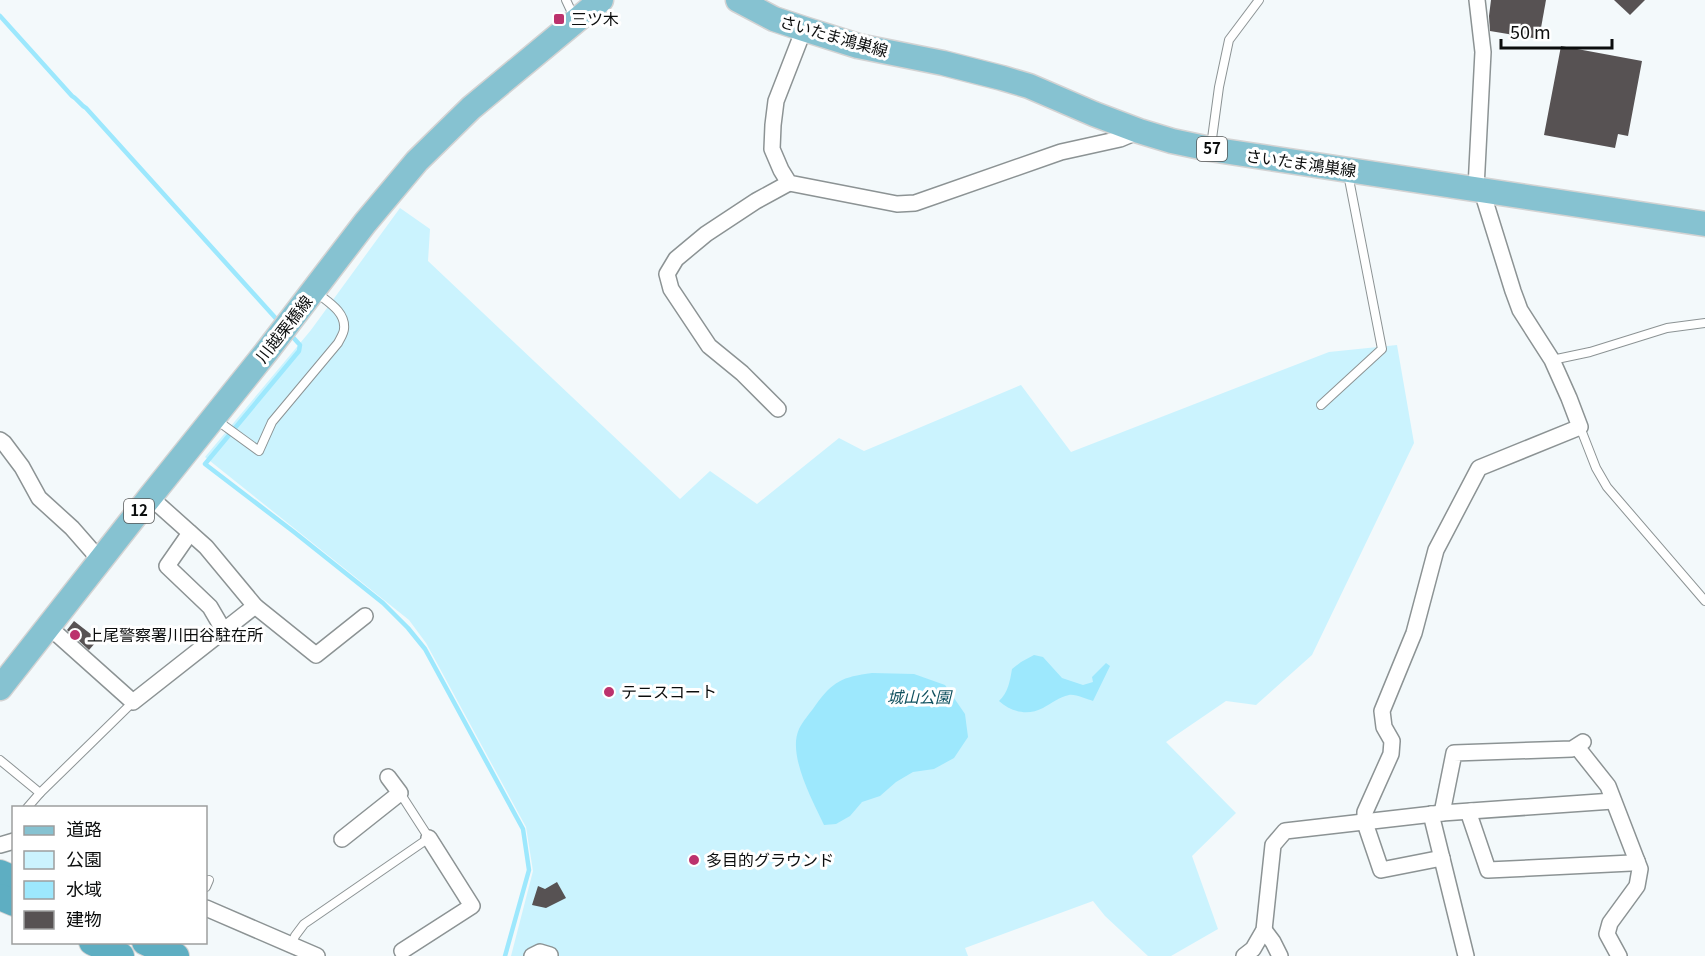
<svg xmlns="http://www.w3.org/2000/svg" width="1705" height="956" font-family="Georgia,'Noto Sans JP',serif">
<rect width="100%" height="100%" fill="#f3f9fb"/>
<path fill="#cbf3fe" d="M400 208 430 229 428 261 680 499 710 471 757 504 839 438 864 451 1021 385 1071 452 1329 352 1397 345 1414 443 1312 655 1256 705 1226 701 1166 742 1236 813 1192 856 1218 929 1171 956H1148L1105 916 1093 901 965 948 968 956H511L533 871 526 827 426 643 409 620 205 457 311 330Z"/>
<g fill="#9de8fd">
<path d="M1034 655 1043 657 1062 678 1083 685 1093 682 1092 677 1106 663 1110 666 1093 701C1086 699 1076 694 1069 695 1059 697 1052 703 1043 708 1028 716 1011 712 999 701 1008 693 1010 681 1012 669L1021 662Z"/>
<path d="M872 673 914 674 945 685 965 714 968 737 954 758 934 769 913 772 896 782 880 796 862 802 850 816 836 824 824 825C813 801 787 755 799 729 803 721 810 713 815 706 833 681 842 677 872 673Z"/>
</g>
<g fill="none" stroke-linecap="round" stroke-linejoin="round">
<g stroke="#9de8fd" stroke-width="4.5">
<path d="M0 16 72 96C78 99 80 105 86 108L280 323"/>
<path d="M290 334 300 345 299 351 205 464 294 532 383 603 408 628 425 649 523 829 529 870 505 956"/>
</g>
</g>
<g fill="#575253">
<path d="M1491 0H1546L1539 39 1490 31 1489 16Z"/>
<path d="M1614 0H1645L1630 15Z"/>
<path d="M1561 46 1642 61 1628 136 1618 134 1615 148 1544 135Z"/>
<path d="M74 621 92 635 90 638 96 642 89 650 67 630Z"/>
<path d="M557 882 566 898 546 908 532 905 538 886 545 889Z"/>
</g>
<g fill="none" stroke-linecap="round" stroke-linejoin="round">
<defs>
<g id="service">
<path d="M566 0 574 17"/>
<path d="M1211 146 1219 87 1229 40 1259 0"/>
<path d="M1552 360 1590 352 1667 328 1705 323"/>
<path d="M1321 405 1382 349 1348 174"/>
<path d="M215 419 259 451 272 422 338 343C340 339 344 333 344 329 346 312 328 302 317 293"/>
<path d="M1580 427 1596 468 1607 487 1705 601"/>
<path d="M0 760 40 793"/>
<path d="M27 808 40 793 133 702"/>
<path d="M206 887 209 880"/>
<path d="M291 946 295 936 304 924 429 838 400 793"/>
</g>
<g id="minor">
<path d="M804 29 776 101 773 125 772 149 781 170 789 183 897 204 915 203 1061 152 1120 139 1139 131"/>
<path d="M1476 188 1483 52 1477 0"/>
<path d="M778 409 742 373 709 346 671 289 667 274 676 259 706 234 756 201 789 183"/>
<path d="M0 440 4 443 22 467 39 498 72 528 100 560"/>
<path d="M150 497 206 547 255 606 316 655 365 616"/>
<path d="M190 533 167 566 210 607 224 631"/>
<path d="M48 626 133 702 255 606"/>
<path d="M1577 747 1608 786 1640 869 1637 886 1610 923 1607 934 1619 956"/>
<path d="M1471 811 1470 817 1488 870 1631 863 1637 861"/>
<path d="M1442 813 1454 753 1572 749 1583 742"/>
<path d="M1431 814 1466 956"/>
<path d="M342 839 400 793 388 777"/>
<path d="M0 845 14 841"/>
<path d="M1442 858 1381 870 1365 823V812L1391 754 1392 741 1384 727 1382 711 1414 633 1436 550 1479 468 1580 427 1569 398 1552 360 1520 310 1513 291 1485 201 1484 190"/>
<path d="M206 908 317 956"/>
<path d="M1264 930 1273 942 1280 956"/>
<path d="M402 951 472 906 429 838"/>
<path d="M532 956 540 952 550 955"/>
<path d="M1244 956 1253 949 1264 930 1273 845 1285 831 1442 813 1613 801"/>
</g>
<g id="primary">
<path d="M738 0 774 19 804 29 858 46 943 63 1002 78 1029 86 1094 114 1139 131 1172 141 1210 149 1705 224"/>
<path d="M0 688 150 497 267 351 365 223 417 161 471 108 601 0"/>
</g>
<g id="trunk">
<path d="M0 873 14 879"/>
<path d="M0 897 14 903"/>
<path d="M92 942 121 956"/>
<path d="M145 942 176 956"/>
</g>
</defs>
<use href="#service" stroke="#8c9394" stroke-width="10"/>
<use href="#minor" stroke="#8c9394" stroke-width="18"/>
<use href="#primary" stroke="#d3d3d3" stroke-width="27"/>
<use href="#trunk" stroke="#d3d3d3" stroke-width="28"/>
<use href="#service" stroke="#fff" stroke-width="8"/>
<use href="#minor" stroke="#fff" stroke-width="15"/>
<use href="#primary" stroke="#86c2d1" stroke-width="24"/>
<use href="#trunk" stroke="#5eaec2" stroke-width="26"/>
</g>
<g fill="#bc326d" stroke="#fff" stroke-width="2">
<rect x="553" y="13" width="12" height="12" rx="3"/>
<circle cx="75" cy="635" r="6"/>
<circle cx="609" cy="692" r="6"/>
<circle cx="694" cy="860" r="6"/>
</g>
<g text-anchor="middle" stroke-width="6" stroke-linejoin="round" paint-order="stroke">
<g fill="#fff" stroke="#545656" stroke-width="1.5">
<rect x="1197" y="137" width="30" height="24" rx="4.5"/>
<rect x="124" y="499" width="30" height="24" rx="4.5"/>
</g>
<g font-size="15" font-weight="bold" fill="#0b0d0d">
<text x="1212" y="154">57</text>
<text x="139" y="516">12</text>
</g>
<g font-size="16" fill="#0b0d0d" stroke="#fff" text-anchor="start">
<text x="571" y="25">三ツ木</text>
<text x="87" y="641">上尾警察署川田谷駐在所</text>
<text x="621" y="698">テニスコート</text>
<text x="706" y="866">多目的グラウンド</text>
</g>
<g font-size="16" fill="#0b0d0d" stroke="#fff">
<text transform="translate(834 36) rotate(16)" y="6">さいたま鴻巣線</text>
<text transform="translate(1301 163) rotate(8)" y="6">さいたま鴻巣線</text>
<text transform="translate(284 329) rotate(-52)" y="6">川越栗橋線</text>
</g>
<g font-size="16" font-style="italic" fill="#10515f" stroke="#fff">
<text x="919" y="703">城山公園</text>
</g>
</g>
<rect x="12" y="806" width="195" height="138" fill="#ffffff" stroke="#9d9e9e" stroke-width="1.5"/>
<rect x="24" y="826" width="30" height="9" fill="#86c2d1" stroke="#9d9e9e" stroke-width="1.5"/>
<text x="66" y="836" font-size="18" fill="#0b0d0d">道路</text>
<rect x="24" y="851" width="30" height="18" fill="#cbf3fe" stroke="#9d9e9e" stroke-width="1.5"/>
<text x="66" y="866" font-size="18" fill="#0b0d0d">公園</text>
<rect x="24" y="881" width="30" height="18" fill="#9de8fd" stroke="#9d9e9e" stroke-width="1.5"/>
<text x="66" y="896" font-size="18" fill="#0b0d0d">水域</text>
<rect x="24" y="911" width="30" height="18" fill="#575253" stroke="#9d9e9e" stroke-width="1.5"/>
<text x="66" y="926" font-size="18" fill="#0b0d0d">建物</text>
<path d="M1501 39v9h111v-9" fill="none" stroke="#0b0d0d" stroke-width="3"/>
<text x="1510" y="39" font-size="18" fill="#0b0d0d" stroke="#ffffff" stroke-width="4.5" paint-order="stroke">50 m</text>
</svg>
